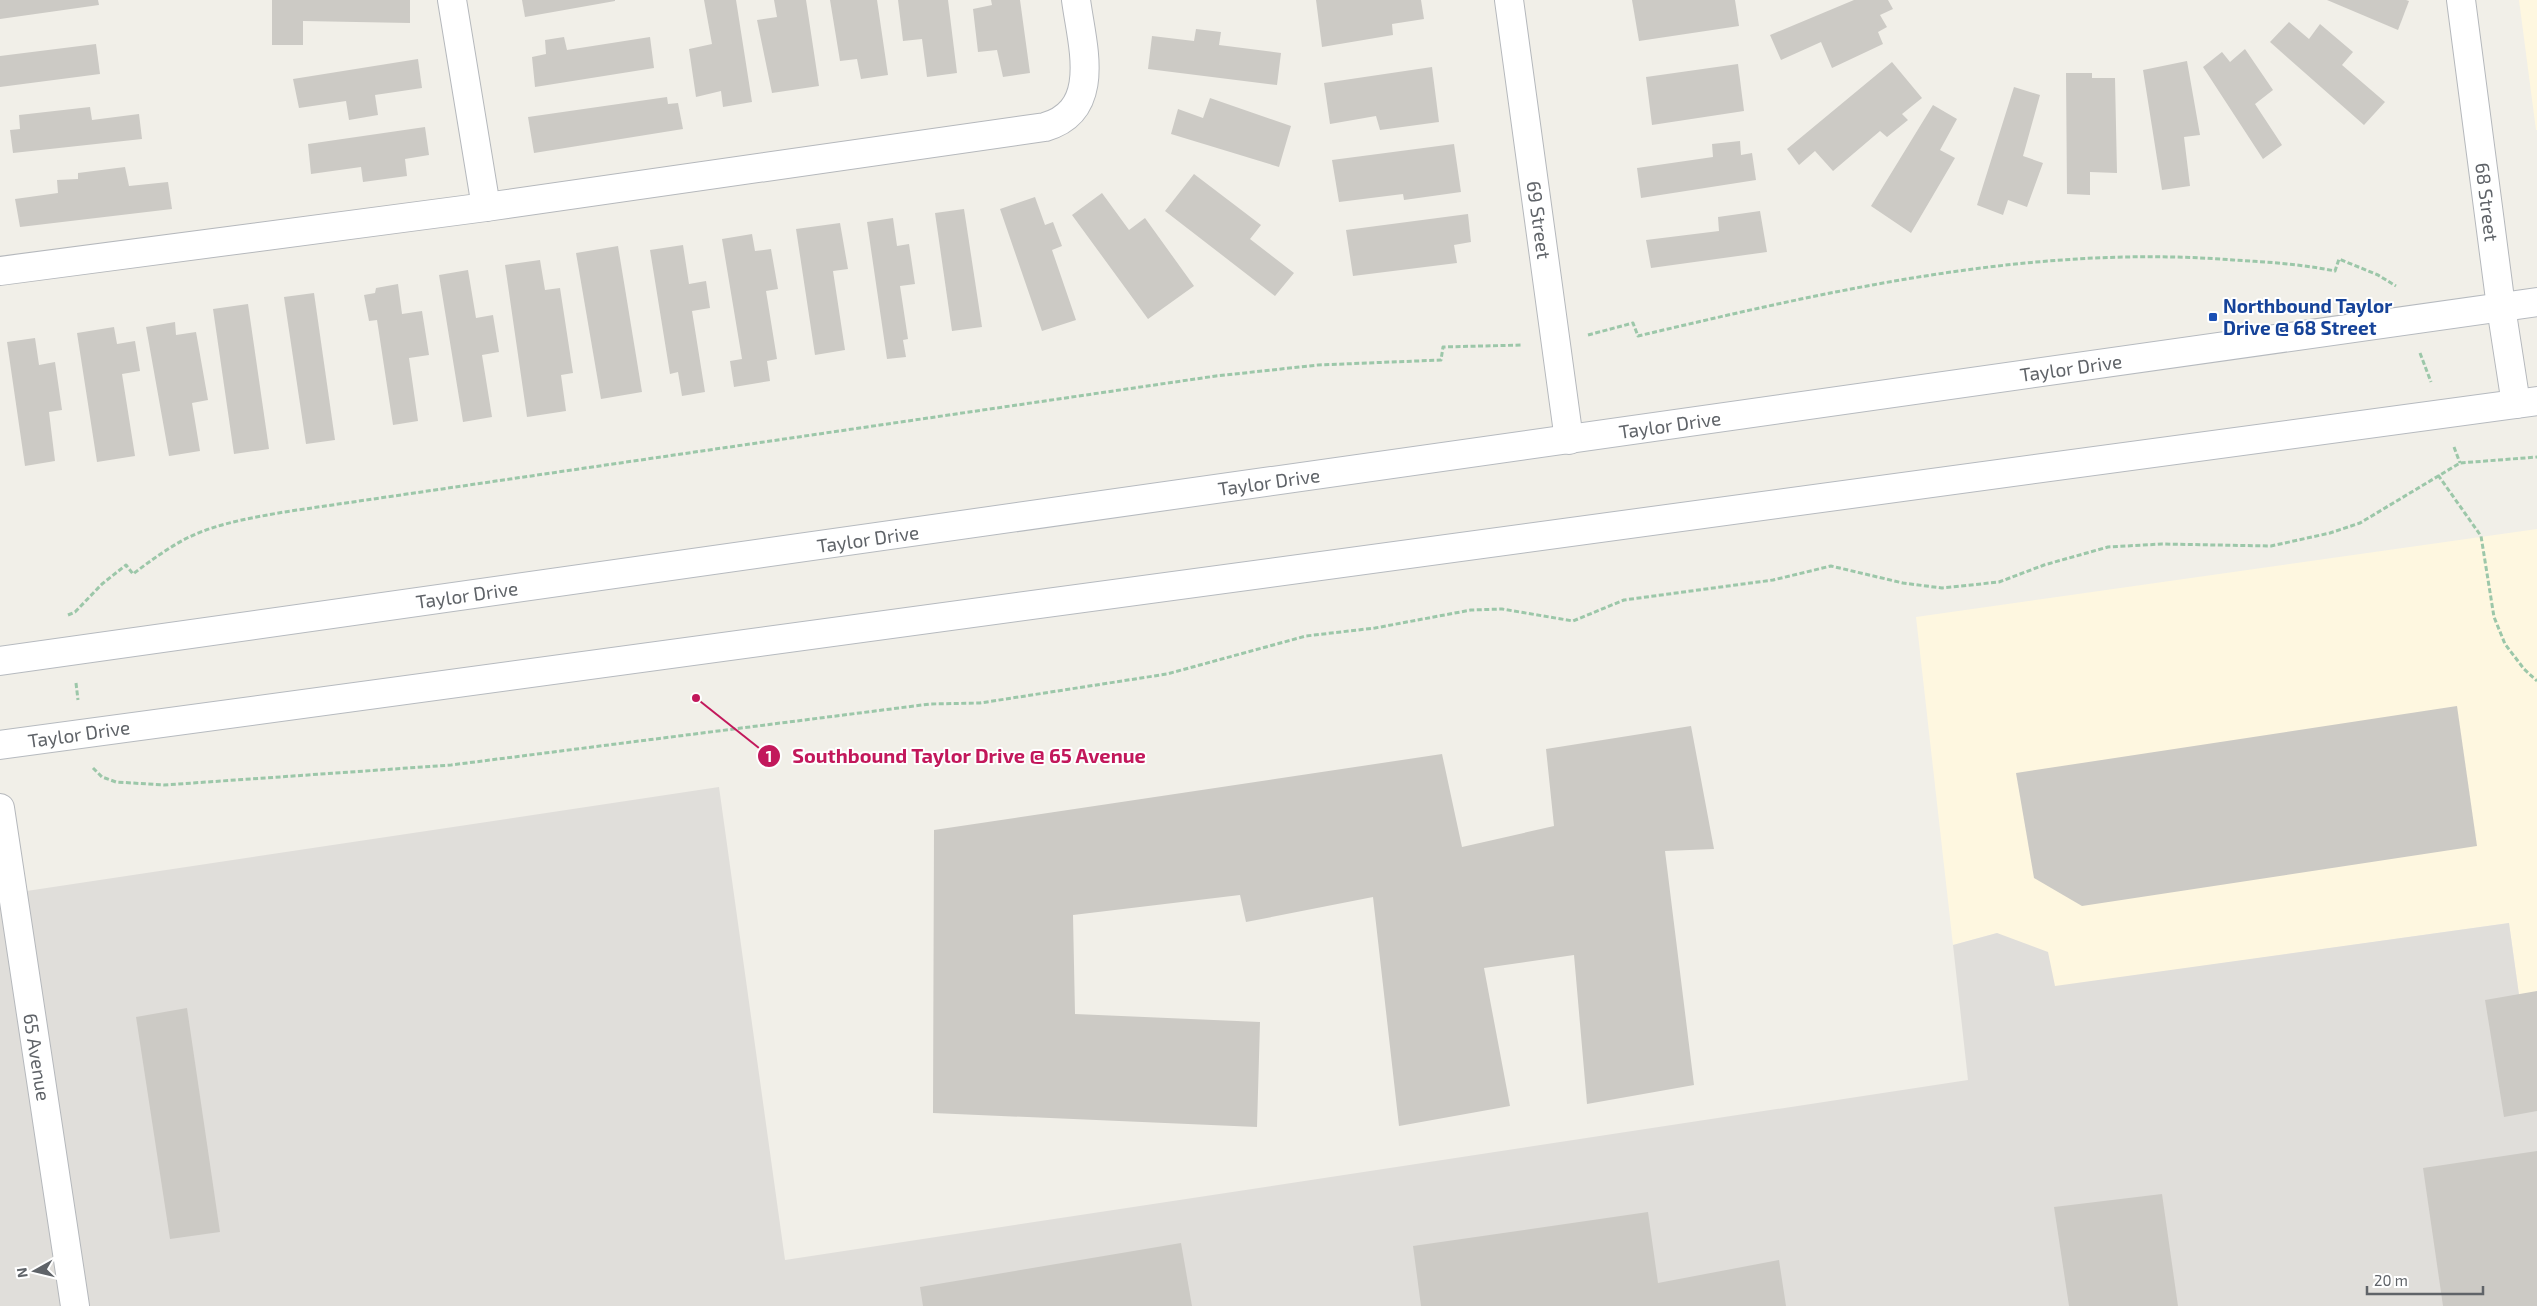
<svg xmlns="http://www.w3.org/2000/svg" width="2537" height="1306" font-family="'Exo 2',sans-serif">
<rect width="100%" height="100%" fill="#f1efe8"/>
<g fill="#fef7e0">
<path d="M2519 0H2537V130H2536Z"/>
<path d="M2537 529V1094L2533 1095 2509 923 2054 987 1997 933 1953 945 1916 617Z"/>
</g>
<path fill="#e0deda" d="M719 787 785 1260 1968 1080 1953 945 1997 933 2048 952 2055 986 2509 923 2533 1095 2537 1094V1306H0V895Z"/>
<g fill="#cccac5">
<path d="M0 0H98L99 5 0 19Z"/>
<path d="M272 0H410V23L303 21V45H272Z"/>
<path d="M522 0H615V1L525 17Z"/>
<path d="M704 0H736L752 102 723 107 721 91 696 97 689 49 712 44Z"/>
<path d="M774 0H806L819 86 772 93 757 20 777 17Z"/>
<path d="M830 0H877L888 75 861 79 857 59 840 61Z"/>
<path d="M898 0H948L957 73 927 77 922 39 903 41Z"/>
<path d="M991 0H1020L1030 73 1003 77 997 50 978 52 973 9 992 5Z"/>
<path d="M1316 0H1421L1424 19 1392 24 1393 35 1322 47Z"/>
<path d="M1632 0H1735L1739 26 1639 41Z"/>
<path d="M1854 0H1888L1893 9 1880 15 1887 27 1878 32 1883 44 1832 68 1821 42 1781 60 1770 35Z"/>
<path d="M2327 0H2406L2409 1 2398 30Z"/>
<path d="M2289 22 2309 39 2320 24 2353 52 2342 65 2385 102 2364 125 2270 42Z"/>
<path d="M1196 29 1221 32 1219 45 1281 53 1277 85 1148 69 1152 36 1194 41Z"/>
<path d="M564 37 567 50 650 37 654 68 535 87 532 57 546 54 545 40Z"/>
<path d="M96 44 100 74 0 87V56Z"/>
<path d="M2245 49 2273 90 2255 104 2282 145 2263 159 2203 67 2222 52 2230 62Z"/>
<path d="M418 59 422 88 375 95 378 115 349 120 346 101 299 108 293 79Z"/>
<path d="M2187 61 2200 135 2184 137 2190 186 2162 190 2143 70Z"/>
<path d="M1892 62 1922 98 1902 114 1908 120 1887 137 1880 131 1833 171 1815 151 1799 165 1787 149Z"/>
<path d="M1738 64 1744 111 1652 125 1646 77Z"/>
<path d="M1432 67 1439 122 1380 130 1376 116 1330 124 1324 83Z"/>
<path d="M2066 73H2092V78H2115L2117 173 2090 172V195L2067 194Z"/>
<path d="M2014 87 2040 95 2023 156 2043 163 2027 207 2008 200 2003 215 1977 205Z"/>
<path d="M667 97 668 104 678 103 683 129 534 153 528 117Z"/>
<path d="M1210 98 1291 126 1279 167 1171 134 1178 109 1203 118Z"/>
<path d="M1933 105 1957 119 1940 150 1955 158 1911 233 1871 206Z"/>
<path d="M90 107 92 120 139 114 142 139 13 153 10 130 20 129 19 115Z"/>
<path d="M425 127 429 155 405 159 407 176 363 182 361 167 311 174 308 144Z"/>
<path d="M1740 141 1741 155 1752 153 1756 180 1641 198 1637 168 1713 157 1712 144Z"/>
<path d="M1454 144 1461 192 1404 200 1403 194 1339 202 1332 160Z"/>
<path d="M125 167 129 186 168 182 172 209 20 227 15 199 58 193 57 180 78 179V173Z"/>
<path d="M1194 174 1261 225 1250 239 1294 273 1275 296 1165 211Z"/>
<path d="M1102 193 1129 230 1145 218 1194 286 1148 319 1072 215Z"/>
<path d="M1035 197 1045 225 1053 222 1062 246 1052 250 1076 320 1042 331 1000 209Z"/>
<path d="M964 209 982 327 952 331 935 213Z"/>
<path d="M1760 211 1767 252 1651 268 1646 240 1719 231 1718 217Z"/>
<path d="M1468 214 1471 242 1454 245 1457 263 1353 276 1346 230Z"/>
<path d="M893 218 897 246 909 244 915 284 900 286 908 339 903 340 906 357 887 359 867 222Z"/>
<path d="M840 223 848 269 833 271 845 350 815 355 796 229Z"/>
<path d="M752 234 755 251 771 249 778 289 766 291 777 359 767 361 770 381 734 387 730 361 742 359 722 239Z"/>
<path d="M683 245 689 284 706 281 710 308 692 311 705 392 682 396 678 372 670 374 650 250Z"/>
<path d="M618 246 642 392 601 399 576 253Z"/>
<path d="M540 260 545 290 560 288 573 373 561 375 566 411 527 417 505 265Z"/>
<path d="M468 270 476 318 493 315 499 352 482 355 492 417 463 422 439 275Z"/>
<path d="M398 284 402 314 422 311 429 355 409 358 418 421 393 425 377 320 369 321 364 295 375 293 376 288Z"/>
<path d="M314 293 335 440 306 444 284 297Z"/>
<path d="M248 304 269 449 234 454 213 309Z"/>
<path d="M175 322 176 335 196 332 208 400 192 403 200 451 169 456 146 327Z"/>
<path d="M114 327 117 344 135 341 140 371 122 374 135 456 97 462 77 333Z"/>
<path d="M35 338 39 365 55 362 62 410 49 412 55 461 25 466 7 342Z"/>
<path d="M2457 706 2477 846 2082 906 2034 878 2016 773Z"/>
<path d="M1691 726 1714 849 1665 851 1694 1085 1587 1104 1574 955 1484 968 1510 1106 1399 1126 1373 897 1246 922 1240 895 1073 915 1075 1014 1260 1022 1257 1127 933 1113 934 830 1442 754 1462 847 1554 826 1546 749Z"/>
<path d="M2537 991V1111L2504 1117 2485 1000Z"/>
<path d="M187 1008 220 1232 170 1239 136 1017Z"/>
<path d="M2537 1151V1306H2443L2423 1168Z"/>
<path d="M2162 1194 2178 1306H2069L2054 1207Z"/>
<path d="M1648 1212 1658 1283 1779 1260 1786 1306H1421L1413 1246Z"/>
<path d="M1181 1243 1192 1306H923L920 1287Z"/>
</g>
<g fill="none" stroke-linecap="round" stroke-linejoin="round">
<defs>
<g id="street">
<path d="M452 0 486 207"/>
<path d="M1509 0 1569 440"/>
<path d="M2461 0 2501 307 2516 404"/>
<path d="M0 271 486 207 1045 127C1103 110 1082 45 1076 0"/>
<path d="M0 808 75 1306"/>
</g>
<g id="secondary">
<path d="M0 661 2537 302"/>
<path d="M0 745 2537 401"/>
</g>
</defs>
<use href="#street" stroke="#b5b8bc" stroke-width="30"/>
<use href="#secondary" stroke="#b6babf" stroke-width="30"/>
<g stroke="#9cc7a9" stroke-width="3" stroke-dasharray="5 2.5" stroke-linecap="butt">
<path d="M1588 335 1633 323 1638 336C1833 290 2031 244 2233 260 2267 262 2301 264 2335 271L2339 259 2378 275 2396 286"/>
<path d="M2420 353 2431 382"/>
<path d="M2454 447 2460 463"/>
<path d="M2438 475 2481 536 2494 617 2505 644 2524 669 2537 681"/>
<path d="M68 615 75 612 102 584 126 565 133 574C150 561 168 548 187 538 218 523 251 518 284 512L1216 376 1318 365 1441 360 1443 347 1523 345"/>
<path d="M76 683 78 700"/>
<path d="M93 768 102 777 116 782 164 785 451 765 930 704 980 703 1167 674 1306 636 1375 628 1471 610 1502 609 1573 621 1624 600 1773 580 1831 566 1903 583 1942 588 1999 582 2044 565 2108 547 2162 544 2271 546 2330 533 2360 523 2460 463 2537 457"/>
</g>
<use href="#street" stroke="#fff" stroke-width="28"/>
<use href="#secondary" stroke="#fff" stroke-width="28"/>
</g>
<rect fill="#1a4fb4" stroke="#fff" stroke-width="2" x="2208" y="312" width="10" height="10" rx="2.5"/>
<g text-anchor="middle" stroke-width="4" stroke-linejoin="round" paint-order="stroke">
<g font-size="19" fill="#5f6368" stroke="#fff">
<text transform="translate(2487 202) rotate(83)" y="7">68 Street</text>
<text transform="translate(1539 220) rotate(82)" y="7">69 Street</text>
<text transform="translate(2071 368) rotate(-8)" y="7">Taylor Drive</text>
<text transform="translate(1670 425) rotate(-8)" y="7">Taylor Drive</text>
<text transform="translate(1269 482) rotate(-8)" y="7">Taylor Drive</text>
<text transform="translate(868 539) rotate(-8)" y="7">Taylor Drive</text>
<text transform="translate(467 595) rotate(-8)" y="7">Taylor Drive</text>
<text transform="translate(79 734) rotate(-8)" y="7">Taylor Drive</text>
<text transform="translate(37 1057) rotate(81)" y="7">65 Avenue</text>
</g>
<g font-size="19" font-weight="bold" fill="#164399" stroke="#fff" text-anchor="start">
<text x="2223" y="313">Northbound Taylor<tspan x="2223" dy="22">Drive @ 68 Street</tspan></text>
</g>
</g>
<path fill="none" stroke="#c2185b" stroke-width="2" d="M696 698L769 756"/>
<g fill="#c2185b" stroke="#fff" stroke-width="2">
<circle cx="696" cy="698" r="5"/>
<circle cx="769" cy="756" r="12"/>
</g>
<g font-size="15" text-anchor="middle" font-weight="bold" fill="#fff">
<text x="769" y="762">1</text>
</g>
<g font-size="20" text-anchor="middle" font-weight="bold" fill="#c2185b" stroke="#fff" stroke-width="4" stroke-linejoin="round" paint-order="stroke">
<text x="969" y="763">Southbound Taylor Drive @ 65 Avenue</text>
</g>
<g transform="translate(35 1271) rotate(262)" stroke="#ffffff" stroke-width="4" paint-order="stroke">
<path d="M0-4L9 19L0 12L-9 19Z" fill="#5f6368"/>
<text y="-8" font-size="14" font-weight="bold" text-anchor="middle" fill="#5f6368">N</text>
</g>
<path d="M2367 1286v8h116v-8" fill="none" stroke="#5f6368" stroke-width="2.5"/>
<text x="2374" y="1286" font-size="15" fill="#5f6368" stroke="#ffffff" stroke-width="4" paint-order="stroke">20 m</text>
</svg>
